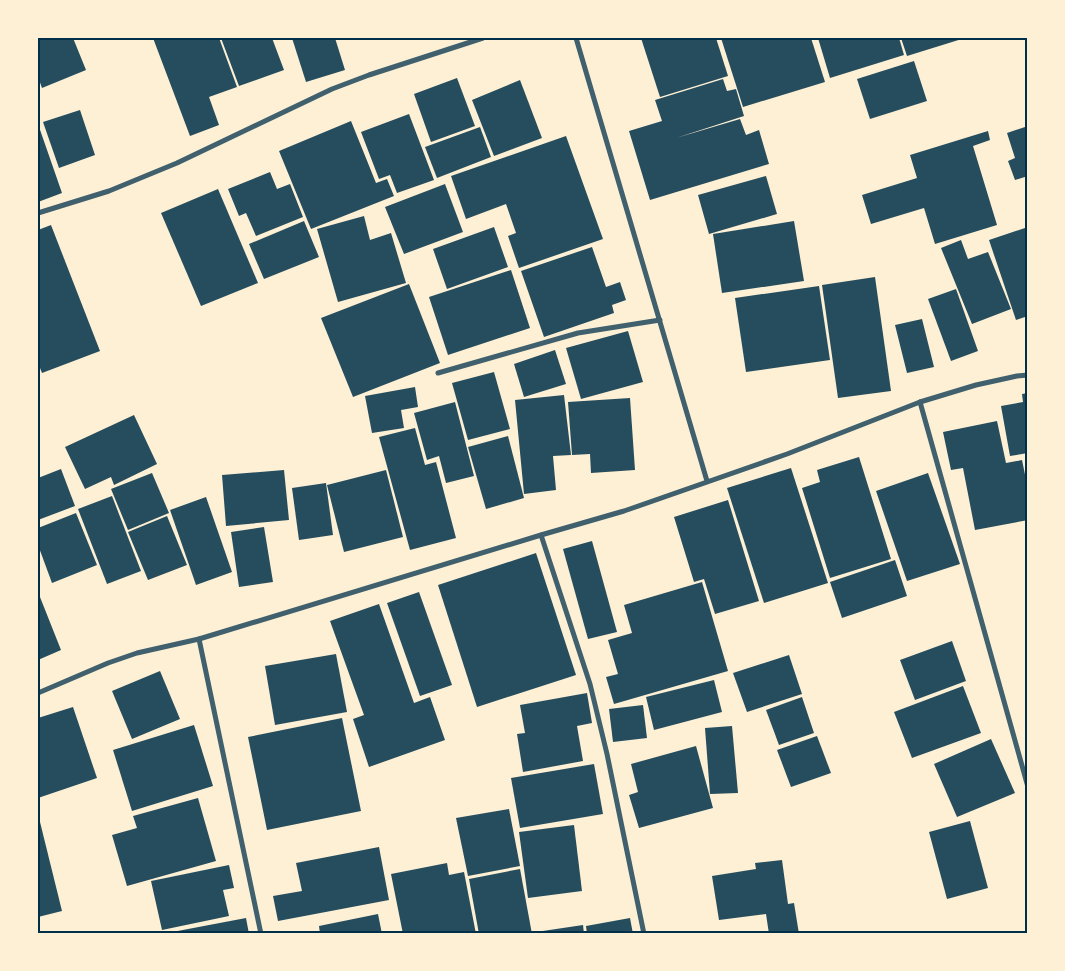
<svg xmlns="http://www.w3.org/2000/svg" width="1065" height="971" font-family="'Roboto Condensed',sans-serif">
<rect width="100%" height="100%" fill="#fdf0d5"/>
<g fill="#264d5e">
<path d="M38 38H73L86 70 42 88 38 77Z"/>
<path d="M153 38H219L237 87 209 97 219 125 190 136Z"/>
<path d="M221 38H272L284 70 239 86Z"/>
<path d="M292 38H335L345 70 306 82Z"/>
<path d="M641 38H716L728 76 660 97Z"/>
<path d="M721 38H811L825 82 743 107Z"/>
<path d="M818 38H899L904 55 830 78Z"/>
<path d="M901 38H965L907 56Z"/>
<path d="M914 61 927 101 870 119 857 79Z"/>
<path d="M457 78 475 126 431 142 414 94Z"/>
<path d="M723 79 727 91 736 89 744 116 676 138 740 119 746 135 759 130 769 164 650 200 629 131 662 121 655 100Z"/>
<path d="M520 80 542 138 494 156 472 100Z"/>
<path d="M80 110 95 155 59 168 43 122Z"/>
<path d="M409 114 434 180 397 193 390 175 379 179 361 132Z"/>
<path d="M351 121 376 183 387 179 394 196 311 229 279 151Z"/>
<path d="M38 124 62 193 38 202Z"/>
<path d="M1028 126V176L1015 180 1008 161 1015 158 1007 133Z"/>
<path d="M480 127 491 157 437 178 425 147Z"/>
<path d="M988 131 990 140 973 146 997 225 935 244 924 208 871 224 862 195 917 178 910 155Z"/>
<path d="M566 136 603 239 519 268 508 236 516 233 506 204 466 219 451 176Z"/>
<path d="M270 172 277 189 290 184 303 217 256 236 246 213 239 216 228 189Z"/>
<path d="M766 176 777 214 709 234 698 195Z"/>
<path d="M445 184 463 232 404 254 385 207Z"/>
<path d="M218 189 258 283 201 306 161 213Z"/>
<path d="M364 216 370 240 391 233 406 283 338 302 317 229Z"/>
<path d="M304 221 319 257 264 279 249 244Z"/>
<path d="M794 221 804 281 722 293 713 234Z"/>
<path d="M51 225 100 351 42 373 38 363V230Z"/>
<path d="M494 227 508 267 447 289 433 249Z"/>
<path d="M1028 227V316L1016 320 989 240Z"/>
<path d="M961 240 968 259 988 252 1011 309 972 324 941 248Z"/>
<path d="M592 247 606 287 620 282 626 300 612 305 614 313 544 337 521 271Z"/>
<path d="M511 270 530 328 448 355 429 297Z"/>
<path d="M875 277 891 391 838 398 822 285Z"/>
<path d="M409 284 440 363 353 397 321 318Z"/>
<path d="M819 286 830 360 746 372 735 298Z"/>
<path d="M956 289 978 351 951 361 928 299Z"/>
<path d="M922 319 934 367 907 373 895 325Z"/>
<path d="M628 331 643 382 581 399 566 348Z"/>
<path d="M555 350 566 384 524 397 514 364Z"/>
<path d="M494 372 510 429 468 440 452 383Z"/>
<path d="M415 387 418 407 401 410 404 428 372 433 365 396Z"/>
<path d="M1028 393V453L1010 456 1001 406 1023 402 1022 394Z"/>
<path d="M564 395 571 455 553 456 556 490 524 494 515 400Z"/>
<path d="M630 398 635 470 591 473 590 454 572 455 568 402Z"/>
<path d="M455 402 474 476 446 483 439 456 427 460 414 413Z"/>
<path d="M134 415 157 464 114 485 111 477 85 489 65 447Z"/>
<path d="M997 421 1006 463 1022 460 1028 489V520L975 530 963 468 951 470 943 432Z"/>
<path d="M415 428 425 465 436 462 456 538 410 550 379 437Z"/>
<path d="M508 436 524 498 486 509 468 447Z"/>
<path d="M859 457 891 559 830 578 802 488 820 482 817 470Z"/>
<path d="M791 468 828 583 764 603 727 488Z"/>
<path d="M61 469 75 506 38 520V478Z"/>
<path d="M284 470 289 520 226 526 222 475Z"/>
<path d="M386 470 403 537 344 552 327 485Z"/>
<path d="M152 473 169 513 128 530 111 489Z"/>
<path d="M928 473 960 564 907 581 876 491Z"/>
<path d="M326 483 333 535 299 540 292 488Z"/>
<path d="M112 496 141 571 107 584 78 509Z"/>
<path d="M206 497 232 572 196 585 170 510Z"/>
<path d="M728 500 759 601 715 614 704 579 694 582 674 517Z"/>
<path d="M76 513 97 565 52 583 38 545V528Z"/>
<path d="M167 516 187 565 148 580 128 532Z"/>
<path d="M264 527 273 582 239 587 231 532Z"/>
<path d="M592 541 617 632 588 639 563 549Z"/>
<path d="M536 553 576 675 477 707 438 585Z"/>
<path d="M895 560 907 596 842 618 830 582Z"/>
<path d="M702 582 728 671 614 704 606 677 618 674 608 640 632 633 624 605Z"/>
<path d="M38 592 61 650 38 660Z"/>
<path d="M419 592 452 685 420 696 387 603Z"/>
<path d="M379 604 414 703 430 697 445 740 369 767 353 719 364 715 330 621Z"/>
<path d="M952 641 966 681 915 700 900 660Z"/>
<path d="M336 654 347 712 275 725 265 666Z"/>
<path d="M789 655 802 694 747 712 733 673Z"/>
<path d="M160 671 180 719 132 739 112 691Z"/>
<path d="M714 680 722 712 654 730 646 697Z"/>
<path d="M963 686 981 733 912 758 894 712Z"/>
<path d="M587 693 592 723 577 726 583 761 523 772 517 734 525 733 520 705Z"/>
<path d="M802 697 814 733 779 745 766 710Z"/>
<path d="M643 705 647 738 613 742 609 709Z"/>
<path d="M73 707 97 778 38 798V718Z"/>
<path d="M342 718 361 811 267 830 248 737Z"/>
<path d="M194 725 213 786 132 811 113 750Z"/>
<path d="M732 726 738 793 710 794 705 728Z"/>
<path d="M817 736 831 773 791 787 777 750Z"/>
<path d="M991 739 1015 793 957 817 934 764Z"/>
<path d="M696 746 713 808 639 828 629 795 638 792 631 764Z"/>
<path d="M594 764 603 814 520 828 511 778Z"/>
<path d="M198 798 216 861 127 886 112 835 137 828 133 816Z"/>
<path d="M509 809 520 866 468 876 456 818Z"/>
<path d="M970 821 988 888 947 899 929 832Z"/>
<path d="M40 822 62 911 38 917V823Z"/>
<path d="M574 825 582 891 528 898 519 832Z"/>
<path d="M379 847 389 900 278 921 273 896 302 891 296 863Z"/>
<path d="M782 860 788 904 794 903 799 934H769L766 914 719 920 712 876 756 869 755 863Z"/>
<path d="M447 863 449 875 464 872 476 934H403L391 874Z"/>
<path d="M229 865 234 888 223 890 229 916 162 930 151 881Z"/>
<path d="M520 869 532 934H479L469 879Z"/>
<path d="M378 914 382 934H320L319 926Z"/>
<path d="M246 918 249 934H167V933Z"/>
<path d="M630 918 633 934H587L586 926Z"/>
<path d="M583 925 584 934H536V932Z"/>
</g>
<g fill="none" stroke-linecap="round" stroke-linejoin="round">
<g stroke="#3f606c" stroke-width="5">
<path d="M576 38 707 481"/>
<path d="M38 213 109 191 177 163 332 89 369 75 483 38"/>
<path d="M438 373 578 333 660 320"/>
<path d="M920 402 1028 787"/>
<path d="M541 535 590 684 607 754 644 934"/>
<path d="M199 639 261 934"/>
<path d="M38 693 108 663 137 653 199 639 541 535 624 511 787 454 920 402 976 385 1017 376 1028 375"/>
</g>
</g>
<rect width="1065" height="971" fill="none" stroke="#fdf0d5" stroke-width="78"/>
<rect x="39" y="39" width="987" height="893" fill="none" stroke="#003049" stroke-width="2"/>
</svg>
